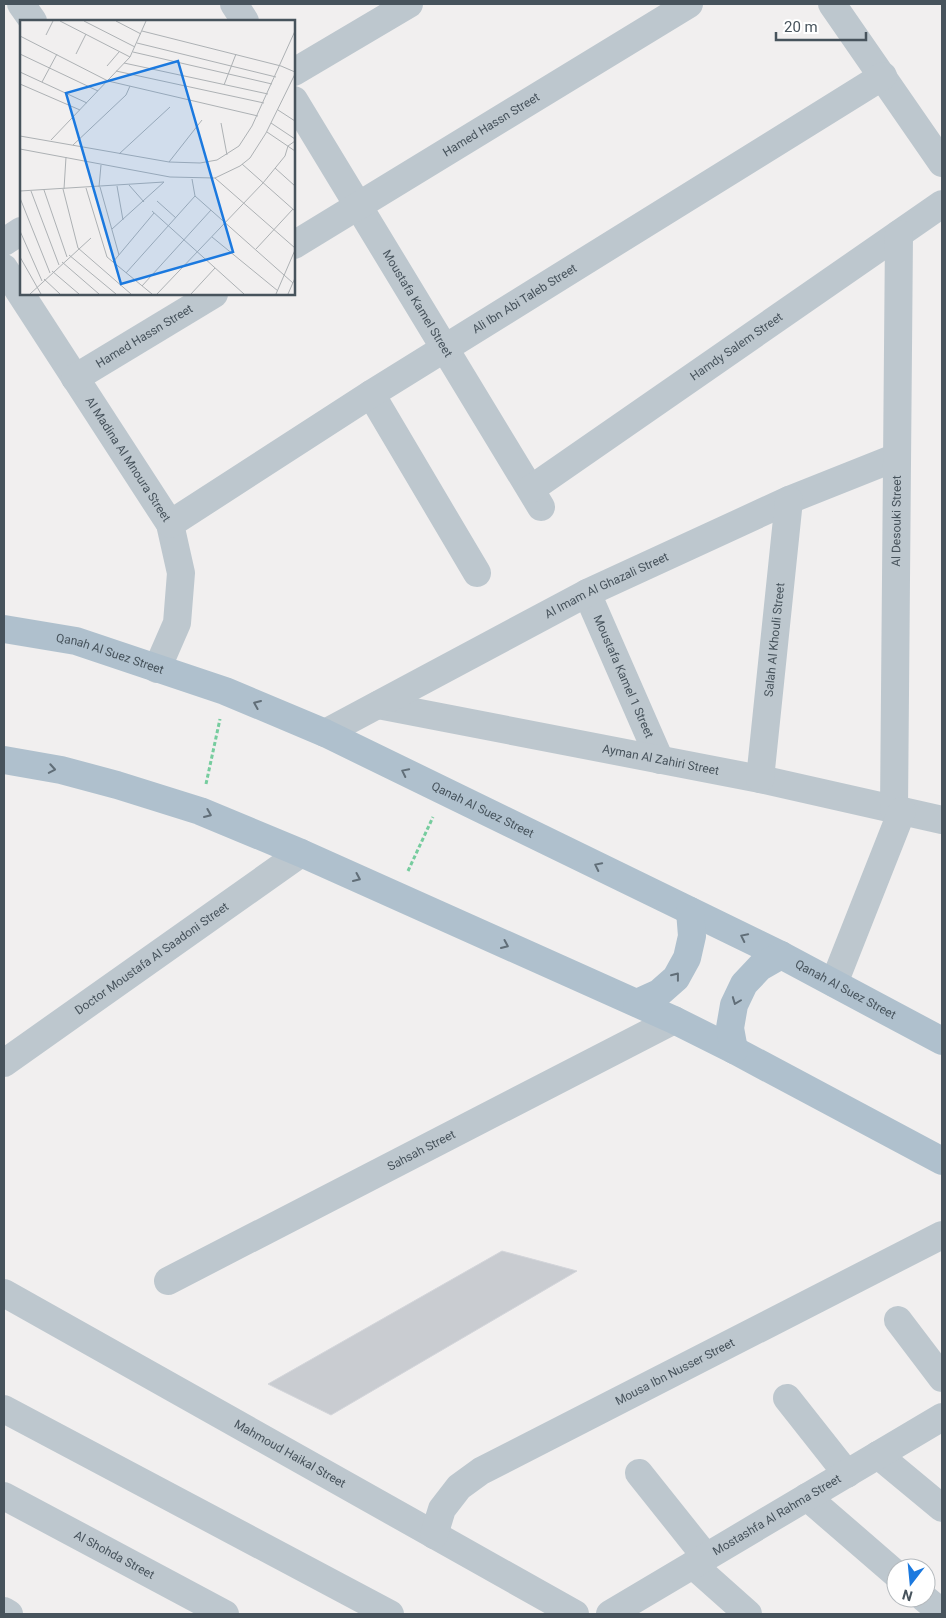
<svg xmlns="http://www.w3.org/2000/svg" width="946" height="1618" font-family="Roboto,sans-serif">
<rect width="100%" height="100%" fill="#f1efef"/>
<path fill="#c9ccd1" stroke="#d3d5da" d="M502 1251 577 1271 331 1415 268 1384Z"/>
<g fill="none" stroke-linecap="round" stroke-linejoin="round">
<g stroke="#76cc9e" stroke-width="3" stroke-dasharray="4 2.5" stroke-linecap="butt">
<path d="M206 784 220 719"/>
<path d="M408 871 433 817"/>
</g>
<g stroke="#bdc7ce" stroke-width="28">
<path d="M21 4 33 21"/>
<path d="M234 4 245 21"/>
<path d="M832 4 942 163"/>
<path d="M294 72 409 4"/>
<path id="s1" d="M294 100 541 507"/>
<path d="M4 242 21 231"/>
<path id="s2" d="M294 245 689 4"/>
<path id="s3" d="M4 268 170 524 181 573 177 623 157 669"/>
<path id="s4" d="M75 378 214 294"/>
<path d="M371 394 477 573"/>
<path id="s5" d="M531 489 942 204"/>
<path id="s6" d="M170 524 371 394 883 76"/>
<path id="s7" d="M587 593 660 760"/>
<path id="s8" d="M378 705 760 779 942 820"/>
<path id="s9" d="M325 733 587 593 789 500 897 457"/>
<path id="s10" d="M760 779 789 500"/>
<path id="s11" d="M894 809 899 234"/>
<path d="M834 983 902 811"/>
<path id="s12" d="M4 1063 301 853"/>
<path id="s13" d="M168 1281 674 1020"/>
<path id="s14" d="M4 1293 575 1614"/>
<path d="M898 1320 942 1378"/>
<path d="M787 1398 847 1474"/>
<path d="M4 1409 390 1614"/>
<path d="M878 1455 942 1508"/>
<path d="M639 1473 706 1557"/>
<path id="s15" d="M4 1496 225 1614"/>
<path d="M807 1497 896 1574"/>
<path id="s16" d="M434 1535 442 1509 459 1487 481 1471 942 1235"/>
<path d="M693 1565 748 1614"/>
<path d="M924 1598 942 1613"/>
<path d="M4 1611 9 1614"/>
<path id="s17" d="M610 1614 942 1417"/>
</g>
<g stroke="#afc0cd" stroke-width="28">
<path id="s18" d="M4 629 76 641 225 691 325 733 781 955 942 1041"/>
<path d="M4 760 61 770 117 785 200 811 301 853 674 1020 734 1050 942 1161"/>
<path d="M637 1003 659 993 676 978 687 958 692 936 690 911"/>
<path d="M734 1050 730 1028 734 1005 744 984 760 967 781 955"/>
</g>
</g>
<defs><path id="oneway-chevron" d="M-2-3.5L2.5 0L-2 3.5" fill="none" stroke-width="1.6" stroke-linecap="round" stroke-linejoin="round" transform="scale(1.25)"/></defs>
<g stroke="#616e78">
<use href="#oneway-chevron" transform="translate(257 704) rotate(-157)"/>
<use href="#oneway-chevron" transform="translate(52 769) rotate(10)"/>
<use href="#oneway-chevron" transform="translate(405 772) rotate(-154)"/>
<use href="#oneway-chevron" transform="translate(208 814) rotate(23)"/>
<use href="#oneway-chevron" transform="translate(598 866) rotate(-154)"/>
<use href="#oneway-chevron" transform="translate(357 878) rotate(24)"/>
<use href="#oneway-chevron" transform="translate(744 937) rotate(-154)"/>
<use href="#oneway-chevron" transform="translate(505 945) rotate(24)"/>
<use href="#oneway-chevron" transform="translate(676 976) rotate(-52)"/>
<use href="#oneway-chevron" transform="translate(736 1001) rotate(111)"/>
</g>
<g text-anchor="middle" stroke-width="4" stroke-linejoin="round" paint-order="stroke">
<g font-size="12" fill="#47535c" stroke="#fff">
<text dy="4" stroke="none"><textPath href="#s2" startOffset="231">Hamed Hassn Street</textPath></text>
<text dy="4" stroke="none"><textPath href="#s6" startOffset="420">Ali Ibn Abi Taleb Street</textPath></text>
<text dy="4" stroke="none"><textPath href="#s1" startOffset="238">Moustafa Kamel Street</textPath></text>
<text dy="4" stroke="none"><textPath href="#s4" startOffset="81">Hamed Hassn Street</textPath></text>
<text dy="4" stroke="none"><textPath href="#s5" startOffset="250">Hamdy Salem Street</textPath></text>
<text dy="4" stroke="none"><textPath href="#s3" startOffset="228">Al Madina Al Mnoura Street</textPath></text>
<text dy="4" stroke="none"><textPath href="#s11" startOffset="288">Al Desouki Street</textPath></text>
<text dy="4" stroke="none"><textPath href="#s9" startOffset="318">Al Imam Al Ghazali Street</textPath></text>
<text dy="4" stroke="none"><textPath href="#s10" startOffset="140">Salah Al Khouli Street</textPath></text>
<text dy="4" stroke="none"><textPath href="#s18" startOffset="109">Qanah Al Suez Street</textPath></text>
<text dy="4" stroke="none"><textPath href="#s7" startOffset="91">Moustafa Kamel 1 Street</textPath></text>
<text dy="4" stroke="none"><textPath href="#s8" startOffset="288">Ayman Al Zahiri Street</textPath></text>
<text dy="4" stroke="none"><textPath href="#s18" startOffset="514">Qanah Al Suez Street</textPath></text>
<text dy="4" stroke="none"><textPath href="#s12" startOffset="181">Doctor Moustafa Al Saadoni Street</textPath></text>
<text dy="4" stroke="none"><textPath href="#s18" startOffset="919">Qanah Al Suez Street</textPath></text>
<text dy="4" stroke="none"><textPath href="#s13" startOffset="285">Sahsah Street</textPath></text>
<text dy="4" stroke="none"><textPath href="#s16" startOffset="300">Mousa Ibn Nusser Street</textPath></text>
<text dy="4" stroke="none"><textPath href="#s14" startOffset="328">Mahmoud Haikal Street</textPath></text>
<text dy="4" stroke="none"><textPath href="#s17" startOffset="194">Mostashfa Al Rahma Street</textPath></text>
<text dy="4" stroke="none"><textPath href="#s15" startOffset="125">Al Shohda Street</textPath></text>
</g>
</g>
<g transform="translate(20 20)">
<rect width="275" height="275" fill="#f1efef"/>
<path fill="none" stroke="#adb1b4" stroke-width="1" d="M40 1 110 37M64 1 115 27M96 1 121 14M122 11 261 46M26 15 33 1M0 16 88 61 238 96M117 23 256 57M113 32 252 64M0 34 78 71M56 34 66 14M104 43 248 74M87 46 99 32M261 46 275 52M96 51 244 83M0 52 67 83M22 62 37 34M0 64 60 90M204 65 216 34M258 90 275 101M201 103 207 135M251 103 275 119M247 112 275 131M0 116 149 142 180 143 197 140 219 126 232 106 275 11M31 120 110 37 126 1M53 125 106 75 110 66M0 129 150 157 195 158 220 146 230 138 246 113 275 54M99 134 150 87M149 142 182 100M222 144 275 191M255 148 275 166M195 158 275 228M172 159 175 176 273 263M109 165 124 182M97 166 103 200M79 167 81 145M80 167 99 235M66 168 87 237 132 274M43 169 58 228 111 274M44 169 46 137M24 170 47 237M0 171 144 162M11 171 39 245M0 178 30 253M137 181 156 198M132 191 224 274M92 209 144 162M0 211 22 261M192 217 258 271M236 229 273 189M49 235 96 274M0 237 21 274M42 242 79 274M93 242 134 193M32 251 59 274M106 253 175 176M24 259 40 274M122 266 191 190M10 274 71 218M137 274 243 163 265 136 268 126 275 121M171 274 195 248M256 274 275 230M268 274 275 258"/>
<path fill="#1b79df" fill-opacity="0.15" stroke="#1b79df" stroke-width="2.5" d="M158 41 213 232 101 264 46 73Z"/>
<rect width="275" height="275" fill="none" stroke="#47535c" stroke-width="2.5"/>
</g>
<rect width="946" height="1618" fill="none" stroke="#47535c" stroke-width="10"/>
<g transform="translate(911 1583) rotate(196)"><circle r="24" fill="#ffffff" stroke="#b5babe"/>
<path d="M0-4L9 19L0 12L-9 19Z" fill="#1b79df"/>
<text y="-8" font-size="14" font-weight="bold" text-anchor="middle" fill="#47535c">N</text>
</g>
<path d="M776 32v8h90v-8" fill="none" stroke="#47535c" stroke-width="2.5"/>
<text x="784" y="32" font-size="15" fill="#47535c" stroke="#ffffff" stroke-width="4" paint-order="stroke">20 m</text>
</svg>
